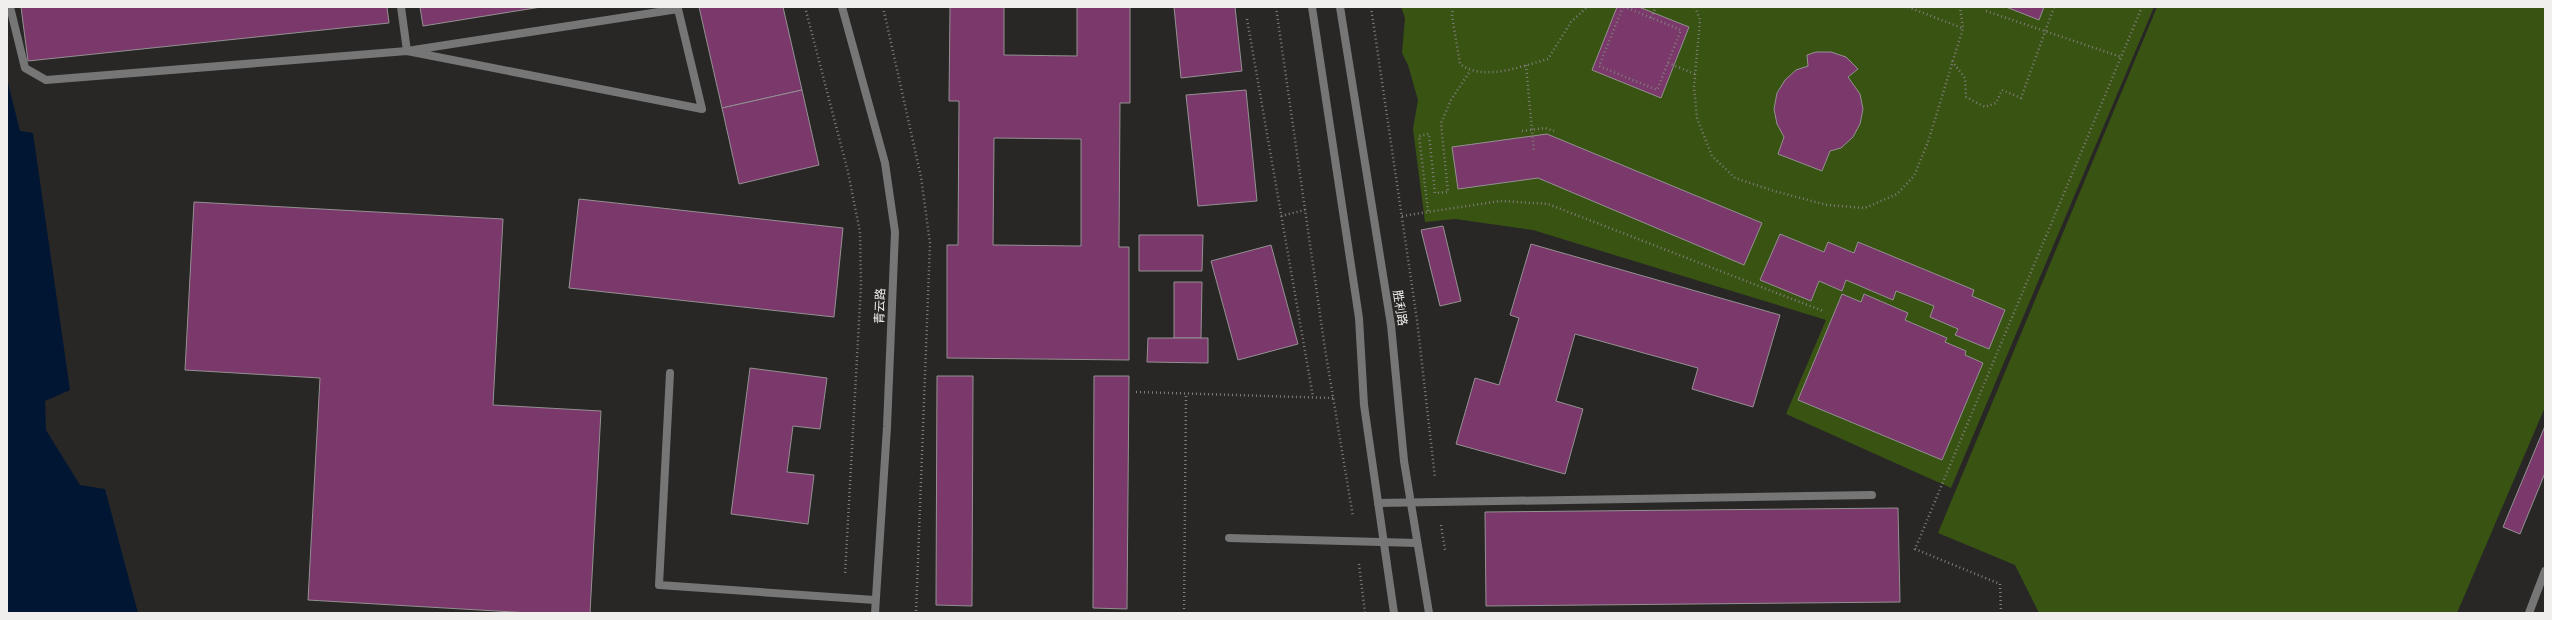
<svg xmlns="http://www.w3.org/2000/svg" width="2552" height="620" font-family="'Public Sans','Noto Sans SC',sans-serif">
<rect width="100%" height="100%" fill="#292726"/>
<g fill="#385312">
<path d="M1401 7H2154L1951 488 1786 414 1826 320 1533 230 1455 219 1425 222 1413 129 1418 100 1408 65 1402 53 1405 18Z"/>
<path d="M2157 7H2545V407L2457 613H2039L2015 565 1938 533Z"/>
</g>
<path fill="#001633" d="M7 79 20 131 33 133 70 390 45 401 46 430 80 485 105 489 138 613H7Z"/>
<g fill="#7b386a" stroke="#939192" fill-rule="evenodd">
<path d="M21 7H387L389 23 28 61Z"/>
<path d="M420 7H541L423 26Z"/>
<path d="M699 7H783L802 90 722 108Z"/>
<path d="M950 7H1004V55L1077 56V7H1130V103H1120L1119 247H1129V360L947 358V245H958L959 101H949ZM994 138 1081 139V246L993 245Z"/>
<path d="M1174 7H1235L1242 71 1181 78Z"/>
<path d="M1617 7H1639L1689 27 1661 98 1592 70Z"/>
<path d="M2006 7H2044L2039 20Z"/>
<path d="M1816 52H1831L1846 57 1858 69 1848 77 1860 94 1863 109 1860 124 1853 137 1841 148 1830 151 1822 171 1778 154 1784 137 1777 124 1774 109 1777 93 1785 80 1796 70 1808 66 1807 55Z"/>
<path d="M802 90 819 165 739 184 722 108Z"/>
<path d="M1246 90 1257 201 1198 206 1186 95Z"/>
<path d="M1547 134 1762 223 1744 265 1538 178 1458 189 1452 147Z"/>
<path d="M579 199 843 228 834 317 569 288Z"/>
<path d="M194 202 503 219 493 405 601 411 590 613H530L308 600 320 378 185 370Z"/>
<path d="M1443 226 1461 301 1440 306 1421 230Z"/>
<path d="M1780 234 1824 252 1828 242 1854 253 1858 242 1974 290 1972 296 2005 310 1989 349 1955 335 1958 329 1930 317 1934 306 1896 291 1893 300 1846 280 1842 291 1819 281 1811 301 1760 280Z"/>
<path d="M1139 235H1203L1202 271H1139Z"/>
<path d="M1531 244 1780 315 1753 407 1692 389 1698 368 1575 334 1556 401 1583 409 1565 474 1456 444 1475 378 1499 385 1519 318 1510 315Z"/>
<path d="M1271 245 1298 344 1238 360 1211 261Z"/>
<path d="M1174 282H1202L1201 338H1174Z"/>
<path d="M1842 294 1861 302 1864 294 1908 313 1905 320 1947 338 1945 342 1966 351 1965 355 1983 363 1942 460 1798 400Z"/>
<path d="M1148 338H1208V363L1147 362Z"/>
<path d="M750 368 827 378 820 429 793 426 787 472 814 475 808 524 731 514Z"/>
<path d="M937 376H973L972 606 936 605Z"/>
<path d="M1094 376H1129L1127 609 1093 608Z"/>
<path d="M2545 426V473L2520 534 2503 527Z"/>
<path d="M1898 508 1900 602 1486 606 1485 512Z"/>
</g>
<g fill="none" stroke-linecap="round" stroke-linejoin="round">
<g stroke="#807e7d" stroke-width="2.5" stroke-dasharray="1 3" stroke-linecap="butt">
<path d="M805 7 848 172 860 232 861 285 845 575"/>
<path d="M883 7 921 177 930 243 916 613"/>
<path d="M1276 7 1325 349 1353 517"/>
<path d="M1371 7 1417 320 1435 478"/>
<path d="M1453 7 1452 16 1460 64C1484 82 1522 66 1548 59L1571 22 1587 7"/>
<path d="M1623 7 1599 66 1657 90 1681 30 1625 7"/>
<path d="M1695 7 1700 20 1694 87 1697 118 1712 156 1735 178 1774 191 1827 205 1865 208 1897 194 1914 176 1928 142 1963 28 1960 7"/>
<path d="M1908 7 1962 28"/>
<path d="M1986 11 2121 57"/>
<path d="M1651 18 1656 7"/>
<path d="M1247 19 1313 397"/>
<path d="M1952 61 1965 78 1966 97 1985 107 1996 103 2002 90 2021 98 2054 7"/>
<path d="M1668 63 1695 74"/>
<path d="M1526 65 1534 152"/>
<path d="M1522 131 1545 128 1554 131"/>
<path d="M1428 211 1419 136 1429 134 1435 193 1448 192 1441 123 1451 100 1470 71"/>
<path d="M1281 216 1305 210"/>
<path d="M1402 216 1500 201 1548 204 1823 311"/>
<path d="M1136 392 1333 398"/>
<path d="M1441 525 1445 550"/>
<path d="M1359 564 1365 613"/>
<path d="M1184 613 1186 393"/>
<path d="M2001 613 2000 584 1915 549 2142 7"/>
</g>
<g stroke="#757675" stroke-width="8">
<path d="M670 373 659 585 875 600"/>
<path d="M1378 503 1872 495"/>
<path d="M1229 538 1417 543"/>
</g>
<g stroke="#757675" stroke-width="8">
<path d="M10 7 25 68 46 80 407 51 678 9 702 109 407 51"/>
<path d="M401 7 407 51"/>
<path d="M842 7 885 163 895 232 887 427 875 613"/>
<path d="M2529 613 2545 571"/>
</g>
<g stroke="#757675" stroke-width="8">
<path d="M1312 7 1359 318 1364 405 1394 613"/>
<path d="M1340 7 1391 325 1404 461 1429 613"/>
</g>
</g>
<g text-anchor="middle" stroke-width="4" stroke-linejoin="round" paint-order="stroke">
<g font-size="12" fill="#f1efee" stroke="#292726">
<text transform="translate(880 306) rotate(-88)" y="4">青云路</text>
<text transform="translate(1400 308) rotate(81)" y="4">胜利路</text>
</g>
</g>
<rect width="2552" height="620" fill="none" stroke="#f1efee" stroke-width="16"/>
</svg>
